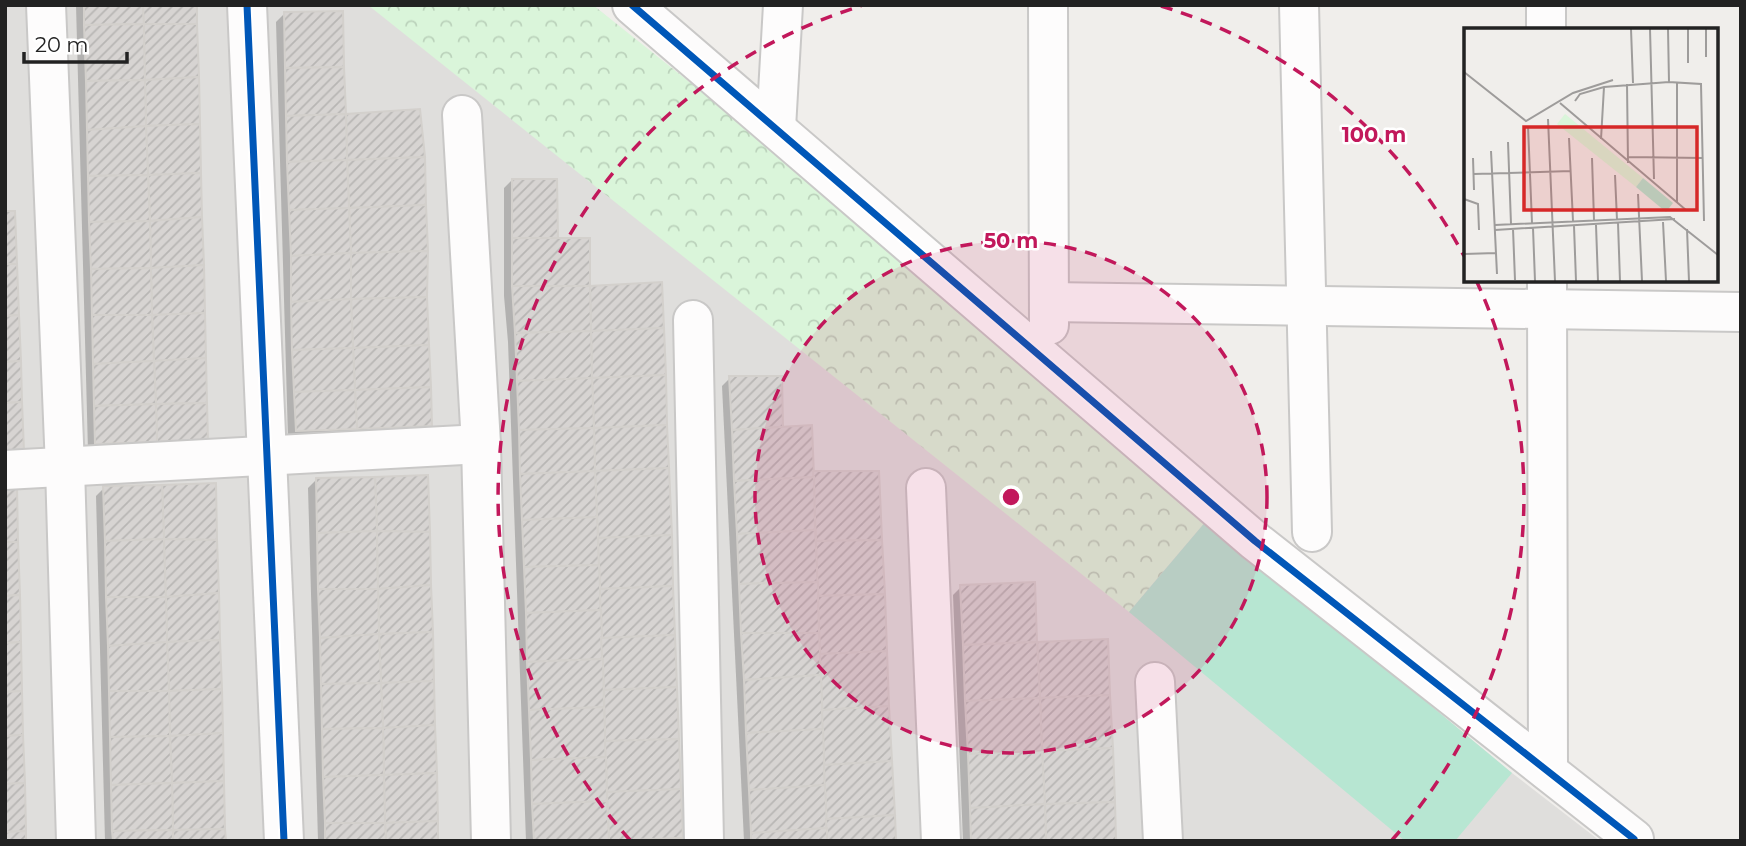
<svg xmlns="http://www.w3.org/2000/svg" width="1746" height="846" font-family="Montserrat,sans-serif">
<defs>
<pattern id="park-crowns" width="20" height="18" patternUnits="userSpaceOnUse" patternTransform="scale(1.75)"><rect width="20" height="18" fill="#daf5da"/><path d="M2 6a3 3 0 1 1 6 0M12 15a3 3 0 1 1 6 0" fill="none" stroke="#bbd2bb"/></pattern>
<pattern id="building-hatch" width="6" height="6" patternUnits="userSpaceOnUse" patternTransform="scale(1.75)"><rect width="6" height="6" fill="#d7d4d2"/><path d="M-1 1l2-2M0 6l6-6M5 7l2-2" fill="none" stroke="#b8b6b4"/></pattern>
</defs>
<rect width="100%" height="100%" fill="#f0eeeb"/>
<path fill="#dfdedc" d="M8 5H593L1207 520 1512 773 1600 841H5V8Z"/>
<path fill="url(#park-crowns)" d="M368 5H593L787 160 1207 520 1129 612Z"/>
<path fill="#b7e6d2" d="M1207 520 1512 773 1455 841H1405L1129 612Z"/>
<g fill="#0003">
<path d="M76 5H195L206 440 88 451Z"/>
<path d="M284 14 344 116 425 297 430 425 422 433 288 438 276 22Z"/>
<path d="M512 180 588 288 681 841H526L508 342 504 296V188Z"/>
<path d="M730 378 781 429 812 473 894 841H744L722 386Z"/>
<path d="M316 480 436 841H318L308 488Z"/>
<path d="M104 488 224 841H105L96 496Z"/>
<path d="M961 587 1036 644 1115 841H963L953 595Z"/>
</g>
<g fill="url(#building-hatch)" stroke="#d3d0cc" stroke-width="2">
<path d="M84 5H143L144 24 84 25Z"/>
<path d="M143 5H197V24H144Z"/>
<path d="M343 11 344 67 285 68 284 12Z"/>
<path d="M144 24 145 80 86 81 84 25Z"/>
<path d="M144 24H197L199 77 145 80Z"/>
<path d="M344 67 346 114 286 116 285 68Z"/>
<path d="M199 77 200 124 146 126 145 80Z"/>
<path d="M145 80 146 126 87 130 86 81Z"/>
<path d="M420 109 425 157 347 160 346 114Z"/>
<path d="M346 114 347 160 287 162 286 116Z"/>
<path d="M200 124 201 173 148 175 146 126Z"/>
<path d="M146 126 148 175 88 176 87 130Z"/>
<path d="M425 157 426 205 349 208 347 160Z"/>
<path d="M347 160 349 208 289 210 287 162Z"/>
<path d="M201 173 202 217 150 221 148 175Z"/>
<path d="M148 175 150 221 89 222 88 176Z"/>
<path d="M512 179H557L558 238H512Z"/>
<path d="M426 205 428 251 351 253 349 208Z"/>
<path d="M349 208 351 253 291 256 289 210Z"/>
<path d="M5 211H15L17 264H5Z"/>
<path d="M202 217 204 265 151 268 150 221Z"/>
<path d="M150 221 151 268 91 269 89 222Z"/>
<rect x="512" y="238" width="78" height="48"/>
<path d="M428 251 427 297 351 299V253Z"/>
<path d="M351 253V299L291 302V256Z"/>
<path d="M5 264H17L19 315 5 316Z"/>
<path d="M204 265 205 313 152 315 151 268Z"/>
<path d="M151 268 152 315H92L91 269Z"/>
<path d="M662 282 664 328 591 331 590 286Z"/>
<path d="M512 286H590L591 331 515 333Z"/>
<path d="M427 297 429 345 353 348 351 299Z"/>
<path d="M351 299 353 348 292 350 291 302Z"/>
<path d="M205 313 206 358 154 361 152 315Z"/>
<path d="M19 315 21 361 5 362V316Z"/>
<path d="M92 315H152L154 361 93 364Z"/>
<path d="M664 328 666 375 592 378 591 331Z"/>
<path d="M591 331 592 378 517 381 515 333Z"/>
<path d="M429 345 431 387 355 390 353 348Z"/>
<path d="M353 348 355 390 294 392 292 350Z"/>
<path d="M206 358 207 403 156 404 154 361Z"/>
<path d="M21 361 22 402 5 403V362Z"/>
<path d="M154 361 156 404 94 406 93 364Z"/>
<path d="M666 375 667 425 594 428 592 378Z"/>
<path d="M729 376H782L783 427 732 430Z"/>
<path d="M592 378 594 428 519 430 517 381Z"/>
<path d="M431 387 432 426 357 429 355 390Z"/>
<path d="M355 390 357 429 296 431 294 392Z"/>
<path d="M22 402 24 451 5 452V403Z"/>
<path d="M207 403 208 441 157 442 156 404Z"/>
<path d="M156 404 157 442 95 444 94 406Z"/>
<path d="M667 425 669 468 595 471 594 428Z"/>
<path d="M812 425 814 477 734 481 732 430Z"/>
<path d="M594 428 595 471 520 474 519 430Z"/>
<path d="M669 468 672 535 598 538 595 471Z"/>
<path d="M595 471 597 517 522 520 520 474Z"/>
<path d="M813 471H879L882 540 816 541Z"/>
<path d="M428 475 430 532 377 531 375 477Z"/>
<path d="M375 477 377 531 317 533 316 478Z"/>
<path d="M814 477 815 530 737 534 734 481Z"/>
<path d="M216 483 217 540 164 539 162 485Z"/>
<path d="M162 485 164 539 105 541 103 486Z"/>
<path d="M5 486H17L18 542H5Z"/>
<path d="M597 517 599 565 524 567 522 520Z"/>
<path d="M815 530 818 582 739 584 737 534Z"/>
<path d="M377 531 378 589H318L317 533Z"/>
<path d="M377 531 430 532 431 585 378 589Z"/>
<path d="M672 535 673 586 600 589 598 538Z"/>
<path d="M164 539 166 597H106L105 541Z"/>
<path d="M164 539 217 540 219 593 166 597Z"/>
<path d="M882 540 885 594 818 596 816 541Z"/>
<path d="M5 542H18L20 595 5 596Z"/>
<path d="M599 565 601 610 526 613 524 567Z"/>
<path d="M818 582 819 633H741L739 584Z"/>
<path d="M1035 582 1037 642 963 645 960 585Z"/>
<path d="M431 585 433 632 379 634 378 589Z"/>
<path d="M673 586 675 635 601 638 600 589Z"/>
<path d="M318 589H378L379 634 320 638Z"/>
<path d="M219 593 220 640 167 642 166 597Z"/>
<path d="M885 594 887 651 820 654 818 596Z"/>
<path d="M20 595 21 642 5 643V596Z"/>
<path d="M106 597H166L167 642 108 646Z"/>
<path d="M601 610 603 659 527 662 526 613Z"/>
<path d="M433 632 434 681 381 683 379 634Z"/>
<path d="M741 633H819L821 675 744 680Z"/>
<path d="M379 634 381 683 321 684 320 638Z"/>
<path d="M675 635 677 687 604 690 601 638Z"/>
<path d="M1108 639 1110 695 1040 698 1037 642Z"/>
<path d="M220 640 222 689 169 691 167 642Z"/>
<path d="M21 642 22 691 5 692V643Z"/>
<path d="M167 642 169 691H109L108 646Z"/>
<path d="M1037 642 1040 698 965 701 963 645Z"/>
<path d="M887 651 889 706 822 710 820 654Z"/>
<path d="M603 659 604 707 529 710 527 662Z"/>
<path d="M821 675 823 729 746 733 744 680Z"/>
<path d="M434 681 435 725 383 728 381 683Z"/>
<path d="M381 683 383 728 322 729 321 684Z"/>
<path d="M677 687 679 739 605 741 604 690Z"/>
<path d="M222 689 223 733 170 736 169 691Z"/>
<path d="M22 691 23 735 5 736V692Z"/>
<path d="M109 691H169L170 736 110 737Z"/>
<path d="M1110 695 1113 748 1042 751 1040 698Z"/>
<path d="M1040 698 1042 751 968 754 965 701Z"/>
<path d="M889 706 892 761 824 765 822 710Z"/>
<path d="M604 707 606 757 531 760 529 710Z"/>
<path d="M435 725 437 773 384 775 383 728Z"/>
<path d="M383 728 384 775 323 777 322 729Z"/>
<path d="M823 729 825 785 749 790 746 733Z"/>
<path d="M223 733 224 781 172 783 170 736Z"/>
<path d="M23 735 25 783 5 784V736Z"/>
<path d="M170 736 172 783 111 785 110 737Z"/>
<path d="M679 739 681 789 607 792 605 741Z"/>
<path d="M1113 748 1115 802 1045 804 1042 751Z"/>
<path d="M1042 751 1045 804 970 808 968 754Z"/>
<path d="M606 757 607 801 532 804 531 760Z"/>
<path d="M892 761 895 815 826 819 824 765Z"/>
<path d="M437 773 438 821 385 823 384 775Z"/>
<path d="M384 775 385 823H325L323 777Z"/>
<path d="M224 781 225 829 173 830 172 783Z"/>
<path d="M25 783 26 831 5 832V784Z"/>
<path d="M172 783 173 830 112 831 111 785Z"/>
<path d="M825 785 827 828 751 833 749 790Z"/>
<path d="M681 789 683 838 609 841 607 792Z"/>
<path d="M607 801 609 841H534L532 804Z"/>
<path d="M1115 802 1116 841H1046L1045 804Z"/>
<path d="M1045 804 1046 841H971L970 808Z"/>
<path d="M895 815 896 841H827L826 819Z"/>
<path d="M438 821V841H386L385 823Z"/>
<path d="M325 823H385L386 841H325Z"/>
<path d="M827 828V841H751V833Z"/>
<path d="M225 829 226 841H173V830Z"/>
<path d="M173 830V841H113L112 831Z"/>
<path d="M26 831V841H5V832Z"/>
<path d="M683 838V841H609Z"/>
</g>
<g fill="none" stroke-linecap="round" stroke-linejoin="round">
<defs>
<g id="minor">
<path d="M46 5 65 467 76 841"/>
<path d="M247 5 284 841"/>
<path d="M632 5 1255 541 1634 839"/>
<path d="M1048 5 1049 325"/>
<path d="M1299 5 1312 532"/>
<path d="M1546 5V30"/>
<path d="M462 115 481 444 491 841"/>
<path d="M776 128 783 5"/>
<path d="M1547 280 1548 771"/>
<path d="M1049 302 1741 312"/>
<path d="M693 320 704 841"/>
<path d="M5 470 481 444"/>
<path d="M926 488 941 841"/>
<path d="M1155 682 1163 841"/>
</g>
</defs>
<use href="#minor" stroke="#c9c8c7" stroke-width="42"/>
<use href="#minor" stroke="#fdfcfc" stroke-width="38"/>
<defs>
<g id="cycleway">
<path d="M247 5 284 841"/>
<path d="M632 5 1255 541 1634 839"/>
</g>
</defs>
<use href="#cycleway" stroke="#fff" stroke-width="11"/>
<use href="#cycleway" stroke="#0057b8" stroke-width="7"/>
</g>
<circle cx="1011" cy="497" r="256" fill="#c2185b" fill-opacity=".12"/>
<g fill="none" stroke="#c2185b" stroke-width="3.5" stroke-dasharray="12 9">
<circle cx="1011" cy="497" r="256"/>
<path d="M630 840A513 513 0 0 1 861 6M1161 6A513 513 0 0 1 1464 256M1476 280A513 513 0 0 1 1392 840"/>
</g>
<g transform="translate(1464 28)">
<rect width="254" height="254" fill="#f0eeeb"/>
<path d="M101 86 179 150 172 159 93 96Z" fill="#daf5da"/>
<path d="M179 150 209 175 202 184 172 159Z" fill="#b7e6d2"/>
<path fill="none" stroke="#9e9c9b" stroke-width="2" d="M167 1 169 55M186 1 190 151M204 1 205 54 237 56 240 193M224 1V35M242 1V29M0 44 62 93 109 65 149 52M213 55V175M163 56 164 135M111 73 116 66 140 59 205 54M96 75 222 182M84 91 91 253M64 98 68 195M105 110 109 193M137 111 140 59M44 114 47 196M27 123 33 246M164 129 239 130M9 130 10 162M128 130 130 192M10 146 107 143M151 147 153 192M174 166 178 253M0 171 14 176 15 202M199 194 202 253M154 195 156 253M31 197 206 189 254 227M132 197 134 253M110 198 112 253M69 200 71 253M49 201 51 252M223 201 225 253M31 202 211 191M0 226 32 225"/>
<path fill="#d62828" fill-opacity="0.15" stroke="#d62828" stroke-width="3.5" d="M60 99H233V182H60Z"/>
<rect width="254" height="254" fill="none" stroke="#222" stroke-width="3.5"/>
</g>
<circle cx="1011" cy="497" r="10" fill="#c2185b" stroke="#fff" stroke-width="3.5"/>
<g font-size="21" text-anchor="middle" font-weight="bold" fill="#c2185b" stroke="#fff" stroke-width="5" stroke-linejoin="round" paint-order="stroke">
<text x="1374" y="142">100 m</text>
<text x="1011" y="248">50 m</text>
</g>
<rect width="1746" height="846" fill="none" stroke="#222222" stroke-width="14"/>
<path d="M24 52v10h103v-10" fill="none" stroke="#222222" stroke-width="3.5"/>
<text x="35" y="52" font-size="21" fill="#222222" stroke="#ffffff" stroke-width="5" paint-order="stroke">20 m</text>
</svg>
